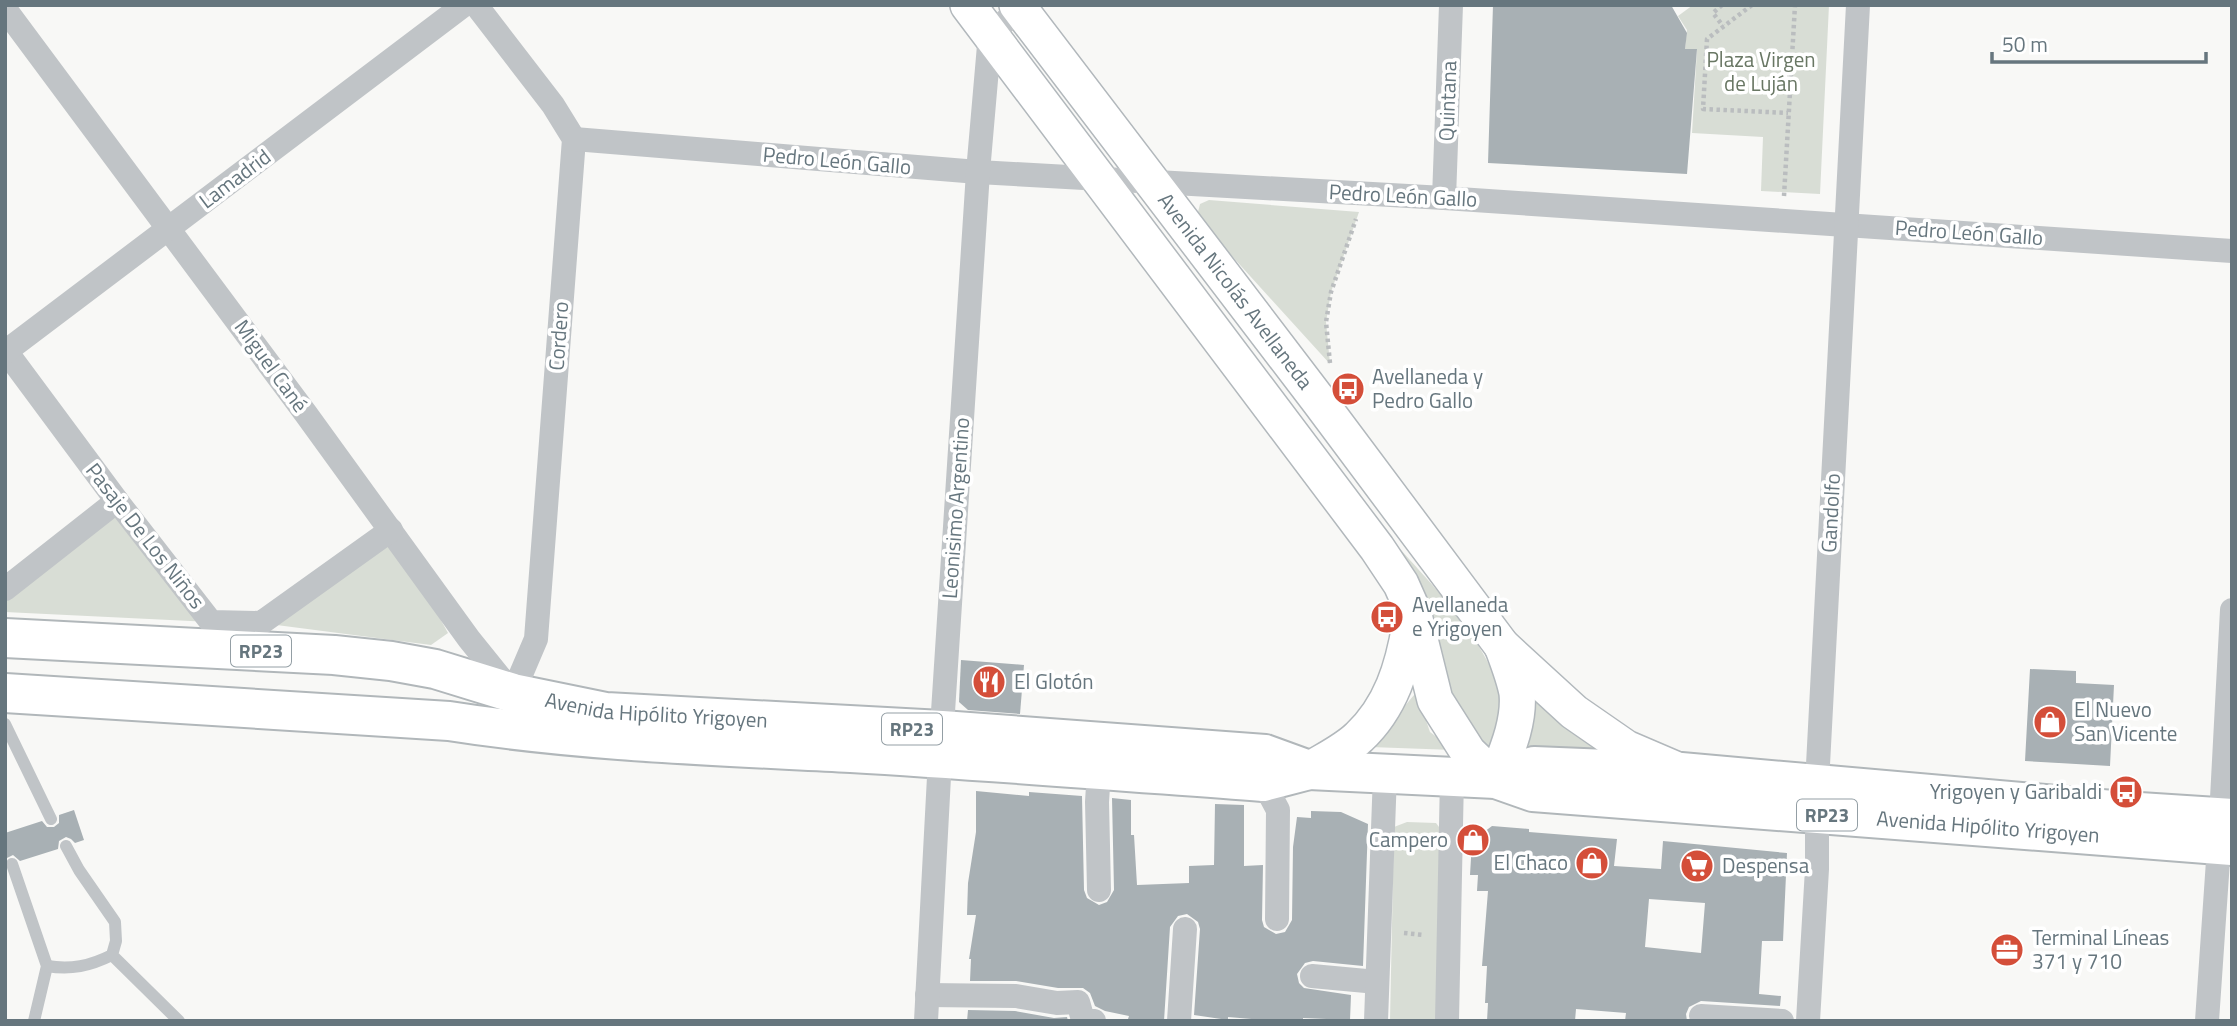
<svg xmlns="http://www.w3.org/2000/svg" width="2237" height="1026" font-family="'Titillium Web',sans-serif">
<rect width="100%" height="100%" fill="#f8f8f6"/>
<g fill="#d8ddd5">
<path d="M1693 5H1829L1820 194 1761 191 1763 137 1692 133 1697 50 1685 49 1687 30 1678 16Z"/>
<path d="M1209 200 1359 212 1331 292 1326 322 1330 364 1201 222 1198 212 1200 204Z"/>
<path d="M117 501 211 622 5 612V589Z"/>
<path d="M391 530 448 633 431 645 261 623Z"/>
<path d="M1400 549C1435 588 1511 666 1502 722 1500 732 1492 743 1488 751L1444 691 1432 617 1424 590Z"/>
<path d="M1420 688 1421 706 1430 732 1454 750 1370 747Z"/>
<path d="M1529 691 1621 763 1526 758 1531 733Z"/>
<path d="M1407 822 1436 823 1442 831 1437 1021H1390L1394 827Z"/>
</g>
<g fill="#a8b0b4" fill-rule="evenodd">
<path d="M1493 5H1671L1687 33 1685 49H1697L1687 174 1488 163Z"/>
<path d="M961 660 1024 665 1020 714 968 710 959 702Z"/>
<path d="M2030 669 2076 671V683L2114 685 2110 766 2025 761Z"/>
<path d="M976 791 1029 796V792L1082 796 1084 890 1087 898 1099 905 1107 902 1114 890 1112 798 1131 800V835H1134L1137 885 1189 883V866L1214 865 1215 804 1244 805V866L1263 865 1262 920 1264 927 1276 934 1285 932 1292 920 1293 847 1297 817 1311 818V811L1341 812 1368 824 1363 966 1313 961 1305 963 1297 974 1299 983 1304 988 1351 995 1350 1020 1303 1018V1021H1274L1228 1017V1020L1194 1015 1200 929 1198 922 1187 914 1178 916 1170 927 1164 1021 1128 1019 1129 1016 1105 1011 1095 1006 1090 993 1083 988H1058L1016 981H970L971 959H969L976 915H967L968 883 976 832Z"/>
<path d="M74 810 84 840 75 843 71 839 66 837 59 841 58 849 20 861 13 855 5 859V833L42 821 47 827H54L59 823V815Z"/>
<path d="M1492 826 1529 829V832L1617 839 1614 866 1661 869 1663 841 1787 853 1783 941H1762L1759 994 1781 996 1780 1006 1701 1001 1689 1007 1686 1014 1687 1021H1625L1626 1013 1576 1009 1575 1021H1487L1488 1003H1485L1487 966H1482L1488 891H1477L1478 875H1470L1472 841ZM1649 899 1705 903 1701 953 1645 947Z"/>
<path d="M968 1010 1015 1011 1054 1018 1067 1017 1068 1021H967Z"/>
</g>
<g fill="none" stroke-linecap="round" stroke-linejoin="round">
<defs>
<g id="secondary">
<path d="M968 5 1377 548 1401 584 1413 611 1435 700 1468 752 1496 779C1506 753 1520 722 1517 693 1514 677 1508 662 1502 646"/>
<path id="s1" d="M1017 5 1319 401 1502 646 1574 712 1626 748 1675 769"/>
<path d="M1309 770C1325 760 1346 750 1359 737 1391 707 1403 667 1410 625"/>
</g>
<g id="primary">
<path id="s2" d="M5 638 334 655 391 661 435 669 513 693 606 712 942 730 1265 754 1309 770 1496 779 1533 792 2232 846"/>
<path d="M5 693 449 721C582 742 717 746 851 753 988 761 1126 772 1263 782L1309 770"/>
<path d="M1496 779 1534 766 1681 772 2124 811 2232 818"/>
</g>
</defs>
<use href="#secondary" stroke="#b2b8bc" stroke-width="38"/>
<use href="#primary" stroke="#b1b7ba" stroke-width="42"/>
<g stroke="#babdbf" stroke-width="4.5" stroke-dasharray="3.5 3.5" stroke-linecap="butt">
<path d="M1722 5 1713 13 1723 26"/>
<path d="M1752 5 1707 39 1703 109 1788 113"/>
<path d="M1784 196 1795 5"/>
<path d="M1330 363 1326 322 1331 292 1356 219"/>
<path d="M1404 933 1424 935"/>
</g>
<g stroke="#c0c4c7" stroke-width="12">
<path d="M5 724 51 819"/>
<path d="M66 846 79 870 115 922 116 941 112 955 179 1021"/>
<path d="M12 864 47 966 34 1021"/>
<path d="M47 966C71 970 90 966 112 955"/>
</g>
<g stroke="#c0c4c7" stroke-width="24">
<path d="M476 5 553 105 574 139 536 639 513 693"/>
<path d="M5 9 306 414 469 639 511 691"/>
<path d="M574 139 978 172 1444 198 2232 251"/>
<path d="M1444 198 1451 5"/>
<path d="M5 350 117 501 211 622 261 623 391 530"/>
<path d="M5 352 464 5"/>
<path d="M5 589 117 501"/>
<path d="M1263 782 1278 810 1277 919"/>
<path d="M1099 890 1097 802 1099 770"/>
<path d="M1312 976 1377 982"/>
<path d="M927 995 1016 996 1057 1003 1078 1002 1083 1020 1094 1021"/>
<path d="M1701 1016 1782 1021"/>
<path d="M926 1021 940 758 978 172 990 34 1020 9"/>
<path d="M1179 1021 1185 929"/>
<path d="M1376 1021 1385 774"/>
<path d="M1447 1021 1452 777"/>
<path d="M1808 1021 1817 869V784L1858 5"/>
<path d="M2207 1021 2221 817 2232 610"/>
</g>
<use href="#secondary" stroke="#fff" stroke-width="35"/>
<use href="#primary" stroke="#fff" stroke-width="38"/>
</g>
<defs>
<symbol id="bus-disc" viewBox="-11 -11 22 22"><circle r="9.5" fill="#d44e39" stroke="#fff"/><path d="M-5-6H5V4H4V6H2V4H-2V6H-4V4H-5ZM-3.5-4V0h7V-4ZM-3.5 1.2v1.5H-2V1.2ZM2 1.2v1.5H3.5V1.2Z" fill="#fff"/></symbol>
<symbol id="restaurant-disc" viewBox="-11 -11 22 22"><circle r="9.5" fill="#d44e39" stroke="#fff"/><path d="M-5-6h1v4h1v-4h1v4h1v-4h1v5L-1.5 .5V6h-2V.5L-5-1ZM5-6V6H3V1.5H1.5Q1.5-4 5-6Z" fill="#fff"/></symbol>
<symbol id="shop-disc" viewBox="-11 -11 22 22"><circle r="9.5" fill="#d44e39" stroke="#fff"/><path d="M-5-2.5h2.3a2.7 3.5 0 0 1 5.4 0H5L5.5 6h-11ZM-1.5-2.5h3a1.5 2.3 0 0 0-3 0Z" fill="#fff"/></symbol>
<symbol id="supermarket-disc" viewBox="-11 -11 22 22"><circle r="9.5" fill="#d44e39" stroke="#fff"/><path d="M-6-5.5h2.5l.6 2H6L4.5 2H-2.5L-4.4-4H-6ZM-1.5 3.2a1.3 1.3 0 1 0 .1 0ZM3 3.2a1.3 1.3 0 1 0 .1 0Z" fill="#fff"/></symbol>
<symbol id="office-disc" viewBox="-11 -11 22 22"><circle r="9.5" fill="#d44e39" stroke="#fff"/><path d="M-6-3h4V-5.5h4V-3h4V5H-6ZM-1-4.5V-3h2v-1.5ZM-6 0V1H6V0Z" fill="#fff"/></symbol>
</defs>
<g fill-rule="evenodd">
<use href="#bus-disc" x="1329" y="370" width="38" height="38"/>
<use href="#bus-disc" x="1368" y="598" width="38" height="38"/>
<use href="#restaurant-disc" x="970" y="663" width="38" height="38"/>
<use href="#shop-disc" x="2031" y="703" width="38" height="38"/>
<use href="#bus-disc" x="2107" y="773" width="38" height="38"/>
<use href="#shop-disc" x="1454" y="821" width="38" height="38"/>
<use href="#shop-disc" x="1573" y="844" width="38" height="38"/>
<use href="#supermarket-disc" x="1678" y="847" width="38" height="38"/>
<use href="#office-disc" x="1988" y="931" width="38" height="38"/>
</g>
<g text-anchor="middle" stroke-width="7" stroke-linejoin="round" paint-order="stroke">
<g fill="#fff" stroke="#949fa5" stroke-width="2">
<rect x="231" y="635.5" width="60" height="31" rx="5"/>
<rect x="882" y="713.5" width="60" height="31" rx="5"/>
<rect x="1797" y="799.5" width="60" height="31" rx="5"/>
</g>
<g font-size="19" font-weight="bold" fill="#66767e">
<text x="261" y="658">RP23</text>
<text x="912" y="736">RP23</text>
<text x="1827" y="822">RP23</text>
</g>
<g font-size="21" fill="#697764" stroke="#fff">
<text x="1761" y="67">Plaza Virgen<tspan x="1761" dy="24">de Luján</tspan></text>
</g>
<g font-size="21" fill="#66767e" stroke="#fff">
<text transform="translate(1448 101) rotate(-88)" y="7">Quintana</text>
<text transform="translate(837 161) rotate(5)" y="7">Pedro León Gallo</text>
<text transform="translate(235 179) rotate(-37)" y="7">Lamadrid</text>
<text transform="translate(1403 196) rotate(3)" y="7">Pedro León Gallo</text>
<text transform="translate(1969 233) rotate(4)" y="7">Pedro León Gallo</text>
<text dy="7" stroke="none"><textPath href="#s1" startOffset="360">Avenida Nicolás Avellaneda</textPath></text>
<text transform="translate(559 336) rotate(-86)" y="7">Cordero</text>
<text transform="translate(271 366) rotate(54)" y="7">Miguel Cané</text>
<text transform="translate(956 508) rotate(-86)" y="7">Leonisimo Argentino</text>
<text transform="translate(1831 513) rotate(-87)" y="7">Gandolfo</text>
<text transform="translate(145 536) rotate(52)" y="7">Pasaje De Los Niños</text>
<text dy="7" stroke="none"><textPath href="#s2" startOffset="658">Avenida Hipólito Yrigoyen</textPath></text>
<text dy="7" stroke="none"><textPath href="#s2" startOffset="1998">Avenida Hipólito Yrigoyen</textPath></text>
</g>
<g font-size="21" fill="#66767e" stroke="#fff" text-anchor="start">
<text x="1372" y="384">Avellaneda y<tspan x="1372" dy="24">Pedro Gallo</tspan></text>
<text x="1412" y="612">Avellaneda<tspan x="1412" dy="24">e Yrigoyen</tspan></text>
<text x="1014" y="689">El Glotón</text>
<text x="2074" y="717">El Nuevo<tspan x="2074" dy="24">San Vicente</tspan></text>
<text x="2102" y="799" text-anchor="end">Yrigoyen y Garibaldi</text>
<text x="1448" y="847" text-anchor="end">Campero</text>
<text x="1568" y="870" text-anchor="end">El Chaco</text>
<text x="1722" y="873">Despensa</text>
<text x="2032" y="945">Terminal Líneas<tspan x="2032" dy="24">371 y 710</tspan></text>
</g>
</g>
<rect width="2237" height="1026" fill="none" stroke="#66767e" stroke-width="14"/>
<path d="M1992 52v10h214v-10" fill="none" stroke="#66767e" stroke-width="3.5"/>
<text x="2002" y="52" font-size="21" fill="#66767e" stroke="#ffffff" stroke-width="5" paint-order="stroke">50 m</text>
</svg>
